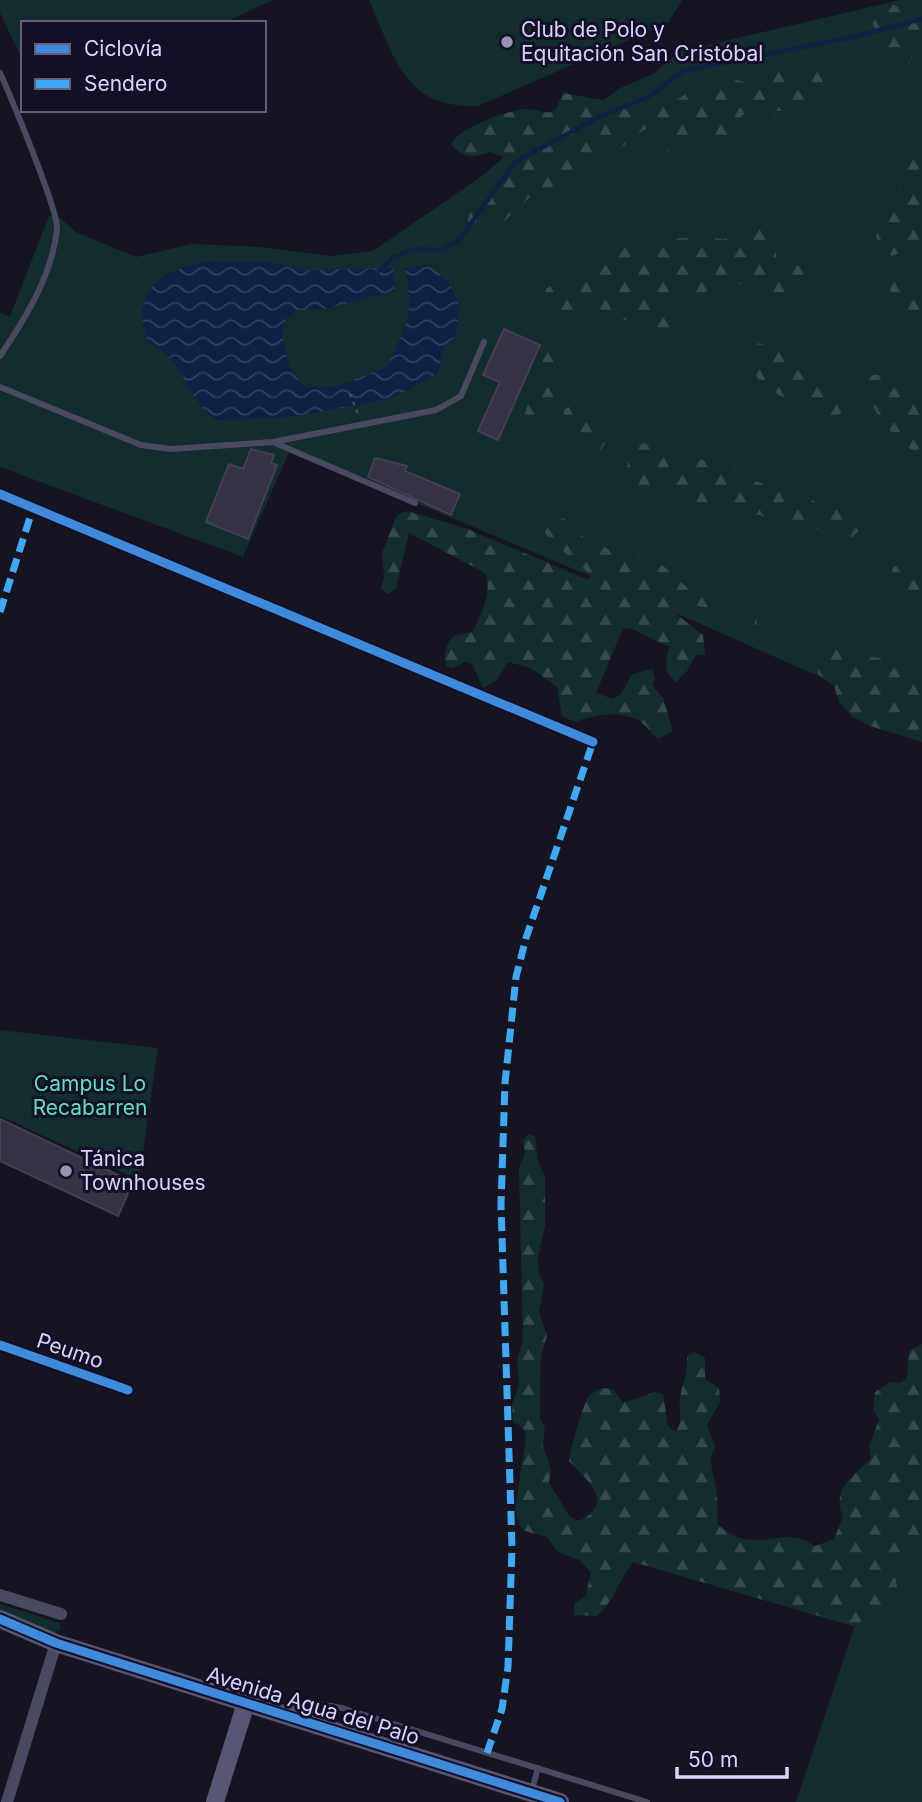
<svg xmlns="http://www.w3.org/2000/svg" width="922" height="1802" font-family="Inter,sans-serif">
<defs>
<pattern id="forest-firs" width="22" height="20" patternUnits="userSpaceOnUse" patternTransform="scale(1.75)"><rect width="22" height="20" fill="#132c2d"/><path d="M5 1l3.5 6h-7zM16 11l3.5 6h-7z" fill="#354a4c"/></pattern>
<pattern id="water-waves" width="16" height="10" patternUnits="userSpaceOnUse" patternTransform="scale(1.75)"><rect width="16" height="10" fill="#0d2144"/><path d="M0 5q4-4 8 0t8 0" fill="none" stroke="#304060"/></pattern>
</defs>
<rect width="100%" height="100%" fill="#161421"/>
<g fill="#132c2d">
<path d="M0 0H273L223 23H23V61L0 13Z"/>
<path d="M369 0H682L668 23 478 106C404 109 394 56 369 0Z"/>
<path d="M900 0H922V722L626 591 290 450 243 557 0 467V313L10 316 49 216 59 217 76 232 136 257 192 244 259 247 331 256 373 251 482 176 504 157 601 102 620 88 653 74 678 52Z"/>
<path d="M0 1030 158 1048 139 1180 0 1116Z"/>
<path d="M922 1424V1802H796Z"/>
<path d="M0 1604 60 1623V1630L54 1633 0 1613Z"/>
</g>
<g fill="url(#forest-firs)">
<path d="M888 3C916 12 922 20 922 49L915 51 907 67 880 60 875 55 883 38 872 24 875 7Z"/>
<path d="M817 52 832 63 809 110 776 111 771 123 760 124 753 114 742 115 738 136 727 143 704 139 690 144 676 156 667 153 678 130C646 113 630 146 606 159L597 156 566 173 552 187 532 195 497 228 476 235 468 221C472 193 487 185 504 165V157L490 152C472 158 464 159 451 144 461 127 504 112 524 109 536 108 542 115 555 111L563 93 607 101 628 111 668 105 691 91 736 80 754 84 781 69 794 83 807 67V55Z"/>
<path d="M922 150V244L892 256 879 247 876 235 899 189 902 170Z"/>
<path d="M756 222 775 238 777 269 796 264 806 269 807 280 800 292C775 297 754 284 730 282 715 281 707 294 694 298 687 300 679 298 672 298L667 303 678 328 673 334C643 343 649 328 628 321 613 317 593 314 578 313L567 324 551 321 542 298 547 288 629 246 660 245 670 239 698 237 724 239Z"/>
<path d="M922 276V320C912 319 890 293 885 283L893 277Z"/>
<path d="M544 342H556L566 363C563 379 547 419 536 428L527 425 525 413 528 402 542 377Z"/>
<path d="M759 343 821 369 843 401 844 412 827 420 760 385 753 365V348Z"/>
<path d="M873 375C922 373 922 409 922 456 901 446 863 407 867 380Z"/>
<path d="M572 404 591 412 605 444 594 457 582 456 565 432 564 410Z"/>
<path d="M646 443 658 456 703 460C722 446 737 459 739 480L759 482 778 492H801L821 506 847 509 865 516V526L852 537C828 537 812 520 789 529L760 515 738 514 729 499 722 496 704 505C681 497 667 487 641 492L628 479 627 453 630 446Z"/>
<path d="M407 511 465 528 586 579 591 577C579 560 558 551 545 533L547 524 560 517 567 520 596 550 604 547 621 556C649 544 676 578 695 595L708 590 725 604 756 612 757 623 750 632 743 633 716 611 688 603 675 613 703 635 705 655H696L687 671 676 682C663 672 666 661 669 647L632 629 623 628 596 693 613 699 621 694 632 674 652 669 655 678 652 685 663 698 673 731 658 739C652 734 648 727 642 723 624 709 594 715 575 722L562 716 557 687 531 668 508 662 496 681 483 688 472 664 464 662 453 668 446 666C443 655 446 645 453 636L472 632C481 616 493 591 485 573L409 533 396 588 388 594 381 588 384 577 382 553 397 515Z"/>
<path d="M922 552V592L901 590 891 579 893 567 912 561Z"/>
<path d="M839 647 870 657 922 662V742L870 726 853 717 839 702 834 686 818 674V656Z"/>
<path d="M529 1134 535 1136 538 1161 545 1177V1226L538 1257 539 1274 544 1284 539 1312 547 1336 541 1356 540 1380V1419L545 1428 543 1446 551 1469 549 1483 570 1517 579 1521C617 1503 586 1479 569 1461 570 1450 582 1409 587 1399 590 1394 596 1391 601 1388L613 1389 623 1403 655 1392 663 1394 668 1426 675 1432C684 1422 678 1410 680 1397 683 1382 688 1375 687 1357L694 1352 705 1358V1379L719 1388 720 1402 707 1425 715 1447 710 1459 717 1493 718 1525C760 1559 779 1522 815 1546L834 1539 843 1517C831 1487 854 1477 871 1458L869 1447 879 1419 873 1410 875 1392 890 1382 900 1383 907 1378 909 1351 922 1344V1550L919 1546 906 1545C894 1563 892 1583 903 1601L885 1620 861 1632 856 1627 633 1562C619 1580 615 1600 597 1616L574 1615V1604L586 1595 591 1572 579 1560 558 1552 547 1537 525 1531 520 1526 515 1510 526 1437 523 1428 513 1421 512 1405 519 1385 517 1360 523 1340 519 1168 525 1154 523 1140Z"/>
</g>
<path fill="url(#water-waves)" d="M208 261 271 262 304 270 393 268 394 291 329 308 295 311 284 322 282 336 290 369 304 387H335L387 367 405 327 410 304 406 268 428 265 449 282 460 308 456 334 444 349 438 373 397 396 367 404 282 418 217 420C186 402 187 360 149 343 127 290 161 270 208 261Z"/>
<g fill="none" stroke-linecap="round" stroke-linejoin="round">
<path stroke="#0d2144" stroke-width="4.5" d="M379 271 392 258 414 249 442 250 459 240 515 162 601 116 650 96 683 71 853 37 922 19"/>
</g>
<g fill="#343243" stroke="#433f54" stroke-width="2">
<path d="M504 329 540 345 498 440 478 431 500 382 483 375Z"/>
<path d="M251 449 274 455 271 463 277 465 248 539 206 522 229 464 243 469Z"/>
<path d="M375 458 407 466 405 471 460 494 451 515 368 477Z"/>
<path d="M0 1119 133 1182 118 1216 0 1161Z"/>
</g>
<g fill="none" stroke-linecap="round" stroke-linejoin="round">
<path stroke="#44505f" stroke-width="2.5" stroke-dasharray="3.5 5" stroke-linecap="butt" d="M350 394 358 414"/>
<g stroke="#4a4962" stroke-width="6">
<path d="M0 73C10 95 59 212 57 229 52 276 25 319 0 356"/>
<path d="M0 387 141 445 170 449 273 442 436 410 461 396 484 342"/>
<path d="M275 443 415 503"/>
<path d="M279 1708 313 1703 342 1708 647 1802"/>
<path d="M532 1790 538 1768"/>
</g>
<g stroke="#4a4962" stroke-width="12">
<path d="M0 494 593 742"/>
<path d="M0 1345 128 1390"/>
<path d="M0 1595 61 1614"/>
<path d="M7 1802 56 1643"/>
</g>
<g stroke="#575674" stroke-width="18">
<path d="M0 1619 56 1643 560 1802"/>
<path d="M215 1802 246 1703"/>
</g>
<g stroke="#3fa9f5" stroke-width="7" stroke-dasharray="14 7" stroke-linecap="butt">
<path d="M0 612 33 508"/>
<path d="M487 1753 502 1709 508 1667 512 1547 501 1205 505 1083 516 977 526 938 593 742"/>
</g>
<defs>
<g id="cycleway">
<path d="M0 494 593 742"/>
<path d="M0 1345 128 1390"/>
<path d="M0 1619 56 1643 560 1802"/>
</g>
</defs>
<use href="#cycleway" stroke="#130f26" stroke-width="13"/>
<use href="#cycleway" stroke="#408adc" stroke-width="9"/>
</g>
<g fill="#9591b1" stroke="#130f26" stroke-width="2.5">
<circle cx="507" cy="42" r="7"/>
<circle cx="66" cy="1171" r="7"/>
</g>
<g text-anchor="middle" stroke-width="6" stroke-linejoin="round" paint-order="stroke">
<g font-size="21" fill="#d9d4ff" stroke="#130f26" text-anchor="start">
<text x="521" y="37">Club de Polo y<tspan x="521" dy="24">Equitación San Cristóbal</tspan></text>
<text x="80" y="1166">Tánica<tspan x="80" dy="24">Townhouses</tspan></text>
</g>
<g font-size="21" fill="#5fe0c0" stroke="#130f26">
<text x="90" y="1091">Campus Lo<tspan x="90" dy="24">Recabarren</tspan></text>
</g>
<g font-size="21" fill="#d9d4ff" stroke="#130f26">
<text transform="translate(70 1351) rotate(19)" y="7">Peumo</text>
<text transform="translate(313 1706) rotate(17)" y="7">Avenida Agua del Palo</text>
</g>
</g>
<rect x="21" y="21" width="245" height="91" fill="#130f26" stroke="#625e7d" stroke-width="2"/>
<rect x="35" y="44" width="35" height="10" fill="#408adc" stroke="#625e7d" stroke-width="2"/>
<text x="84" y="56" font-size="21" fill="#d9d4ff">Ciclovía</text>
<rect x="35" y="79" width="35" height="10" fill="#3fa9f5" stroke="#625e7d" stroke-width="2"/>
<text x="84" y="91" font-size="21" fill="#d9d4ff">Sendero</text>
<path d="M677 1767v10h110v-10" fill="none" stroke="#d9d4ff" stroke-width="3.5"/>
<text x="688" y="1767" font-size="21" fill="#d9d4ff" stroke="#130f26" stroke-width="5" paint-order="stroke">50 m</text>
</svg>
